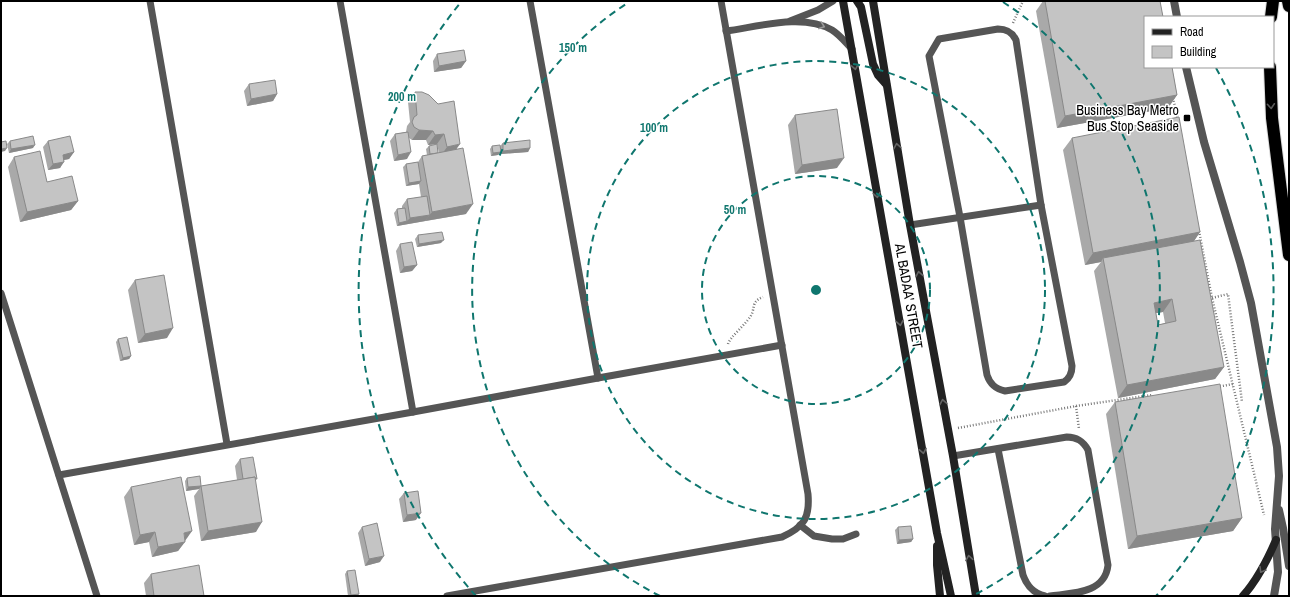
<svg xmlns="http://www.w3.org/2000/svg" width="1290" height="597" font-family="'Archivo Narrow',sans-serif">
<rect width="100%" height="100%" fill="#fff"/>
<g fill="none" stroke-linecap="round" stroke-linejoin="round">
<defs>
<g id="highway">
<path d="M1288 1 1289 6"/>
<path d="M1271 17 1273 1"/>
<path d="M1270 67 1272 118 1289 255"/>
</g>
</defs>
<use href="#highway" stroke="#dbdbdb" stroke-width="14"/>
<g stroke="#777" stroke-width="2.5" stroke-dasharray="1 2" stroke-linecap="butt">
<path d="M1013 23 1023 1"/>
<path d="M1173 98 1178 120"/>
<path d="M1199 231 1212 298 1264 515"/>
<path d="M1212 298 1228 294 1242 402"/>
<path d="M728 344C730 337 745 325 750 317 756 309 750 302 763 297"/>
<path d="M1217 387 1233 384"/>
<path d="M1076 406 1079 429"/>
<path d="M958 428 1076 406 1152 395"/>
</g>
<g stroke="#555" stroke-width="7">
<path d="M150 1 227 444"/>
<path d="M340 1 413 412"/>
<path d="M530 1 598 378"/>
<path d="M790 21 818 10 833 1"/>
<path d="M998 29C1007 29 1012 32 1016 40L1041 205 1072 366C1072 373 1070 378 1064 382L1005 391C995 389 990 384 987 375L960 217 929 56 939 39Z"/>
<path d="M726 31C757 27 803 13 832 30 840 35 846 43 852 49"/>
<path d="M910 225 1041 205"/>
<path d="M1 293 97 596"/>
<path d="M998 449 1023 575C1027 586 1033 593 1045 596"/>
<path d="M953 456 1067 437C1077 437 1083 441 1088 450L1108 565C1105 594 1072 593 1050 596"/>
<path d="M59 475 413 412 598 378 782 345"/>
<path d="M800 525 814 536 832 539H843L856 534"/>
<path d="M447 596 782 537C804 527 810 518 808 494L721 1"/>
</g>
<g stroke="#555" stroke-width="8">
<path d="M1174 1 1177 17"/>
<path d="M1186 67 1204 142 1240 262 1251 303 1277 447 1279 476 1275 529 1278 572 1274 596"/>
<path d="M1279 510 1283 528 1289 566"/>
</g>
<g stroke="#222" stroke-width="8">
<path d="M843 1 937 533 951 596"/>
<path d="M857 1 861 7 873 64 878 75 886 84"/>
<path d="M873 1 910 225 953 456 976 596"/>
<path d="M937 546V565L940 596"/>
<path d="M1243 596C1258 579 1267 561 1276 540"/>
</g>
<use href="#highway" stroke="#000" stroke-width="12"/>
</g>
<g fill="#a9a9a9" fill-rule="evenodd">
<path d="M1043 1H1160L1177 95 1168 108 1057 128 1036 11Z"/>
<path d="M437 54 466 61 461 68 434 72 433 61Z"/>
<path d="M249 84 277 94 273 101 247 106 244 91Z"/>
<path d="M415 92 457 149 466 214 397 226 394 213 397 209 402 208V206L407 199 421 197 419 184 406 186 403 167 406 164 418 162 422 156 427 155 426 149 429 146 438 153H439L437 144 428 145 426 140H412L409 138 407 159 394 161 390 141 395 134 406 132 407 126 410 122 408 102Z"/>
<path d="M795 115 837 168 795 174 788 125Z"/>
<path d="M1072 138 1200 232 1194 241 1224 367 1215 379 1118 398 1094 271 1101 262 1085 265 1063 150ZM1163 312 1165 323 1158 325 1156 313Z"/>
<path d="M10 141 33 148 9 153 7 144Z"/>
<path d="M48 141 74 152 69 159 64 160 60 168 48 170 43 147Z"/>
<path d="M503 143 530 148 528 152 501 154V152L498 155 491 156 490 149 492 146H500Z"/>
<path d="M14 157 47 182 78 201 71 210 20 222 8 167Z"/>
<path d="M418 235 441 243 417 247 415 239Z"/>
<path d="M400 244 417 265 412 271 400 273 396 251Z"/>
<path d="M135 280 167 338 138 343 128 290Z"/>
<path d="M118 339 131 356 129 359 120 361 116 342Z"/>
<path d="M1115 402 1242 518 1233 531 1128 549 1106 414Z"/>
<path d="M240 459 255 481 256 532 201 541 194 496 199 489 186 491 185 481 187 478 201 486 237 480 235 466Z"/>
<path d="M131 487 185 541 178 551 152 557 149 542 134 545 124 497Z"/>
<path d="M404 493 416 520 403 522 399 499Z"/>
<path d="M362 527 380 562 365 566 358 533Z"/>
<path d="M898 527 913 539 911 542 897 544 895 530Z"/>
<path d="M347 571 357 596H348L345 574Z"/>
<path d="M151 574 204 596H146L144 583Z"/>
</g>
<g fill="#898989">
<path d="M466 61 461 68 434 72 439 66Z"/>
<path d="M277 94 273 101 247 106 251 99Z"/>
<path d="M1177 95 1168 108 1057 128 1065 116Z"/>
<path d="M419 130 433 131 426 140H412Z"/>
<path d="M444 134 437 144 428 145 435 135Z"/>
<path d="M460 144 453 154 440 157 447 147Z"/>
<path d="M35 145 33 148 9 153 11 149Z"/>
<path d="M7 148 5 151 1 152V149Z"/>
<path d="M530 148 528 152 501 154 503 151Z"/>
<path d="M74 152 69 159 58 161 63 155Z"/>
<path d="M411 152 407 159 394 161 398 155Z"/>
<path d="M501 152 498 155 491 156 493 153Z"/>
<path d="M844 158 837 168 795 174 802 165Z"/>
<path d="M64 162 60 168 48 170 53 164Z"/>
<path d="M421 181 419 184 406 186 409 183Z"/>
<path d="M78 201 71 210 20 222 27 212Z"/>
<path d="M473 204 466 214 425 221 432 212Z"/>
<path d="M430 215 425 221 397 226 399 223 407 221 410 218Z"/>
<path d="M1200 232 1192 244 1103 258 1101 262 1085 265 1093 253Z"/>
<path d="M444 240 441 243 417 247 419 244Z"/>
<path d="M417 265 412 271 400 273 404 267Z"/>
<path d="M1172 299 1163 312 1145 315 1154 303Z"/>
<path d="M173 328 167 338 138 343 145 334Z"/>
<path d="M131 356 129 359 120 361 123 358Z"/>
<path d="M1224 367 1215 379 1118 398 1127 385Z"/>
<path d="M201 486 199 489 186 491 188 487Z"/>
<path d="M421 513 416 520 403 522 407 515Z"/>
<path d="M1242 518 1233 531 1128 549 1137 536Z"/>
<path d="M262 522 256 532 201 541 208 531Z"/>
<path d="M192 531 185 541 184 533Z"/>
<path d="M155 532 149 542 134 545 140 535Z"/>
<path d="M913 539 911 542 897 544 899 540Z"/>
<path d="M185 542 178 551 152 557 158 547Z"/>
<path d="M384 556 380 562 365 566 369 559Z"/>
<path d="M359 594 357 596H351V595Z"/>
</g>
<g fill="#c4c4c4" stroke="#898989" fill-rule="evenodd">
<path d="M1045 1H1160L1163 17H1145V67H1172L1177 95 1065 116Z"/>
<path d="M464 50 466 61 439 66 437 54Z"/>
<path d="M275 80 277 94 251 99 249 84Z"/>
<path d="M415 92H422L429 95 438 104 454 101 460 144 447 147 444 134 435 135 433 131 419 130 414 127 412 122 414 117 417 115Z"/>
<path d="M837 109 844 158 802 165 795 115Z"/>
<path d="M1179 117 1200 232 1093 253 1072 138Z"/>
<path d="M408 132 411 152 398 155 395 134Z"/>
<path d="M33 136 35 145 11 149 10 141Z"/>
<path d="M70 136 74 152 63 155 64 162 53 164 48 141Z"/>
<path d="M530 140V148L503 151V143Z"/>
<path d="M6 141 7 148 1 149V142Z"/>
<path d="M437 144 438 153 430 154 429 146Z"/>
<path d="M500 145 501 152 493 153 492 146Z"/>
<path d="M463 148 473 204 432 212 422 156Z"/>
<path d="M40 151 47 182 72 176 78 201 27 212 14 157Z"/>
<path d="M418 162 421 181 409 183 406 164Z"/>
<path d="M427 196 430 215 410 218 407 199Z"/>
<path d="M405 208 407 221 399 223 397 209Z"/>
<path d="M442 232 444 240 419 244 418 235Z"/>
<path d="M1200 240 1224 367 1127 385 1103 258ZM1172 299 1176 321 1158 325 1154 303Z"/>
<path d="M412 242 417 265 404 267 400 244Z"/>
<path d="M164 275 173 328 145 334 135 280Z"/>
<path d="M127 337 131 356 123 358 118 339Z"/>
<path d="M1220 384 1242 518 1137 536 1115 402Z"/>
<path d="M253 457 257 479H255V477L243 479 240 459Z"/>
<path d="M200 476 201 486 188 487 187 478Z"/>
<path d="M181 477 192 531 184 533 185 542 158 547 155 532 140 535 131 487Z"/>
<path d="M255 477 262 522 208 531 201 486Z"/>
<path d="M418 491 421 513 407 515 404 493Z"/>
<path d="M377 523 384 556 369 559 362 527Z"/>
<path d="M911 526 913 539 899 540 898 527Z"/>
<path d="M199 565 204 596H154L151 574Z"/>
<path d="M355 570 359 594 351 595 347 571Z"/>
</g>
<defs><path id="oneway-chevron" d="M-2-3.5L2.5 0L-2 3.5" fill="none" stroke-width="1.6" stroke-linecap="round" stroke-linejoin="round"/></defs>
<use stroke="#999" href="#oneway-chevron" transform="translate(822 26) rotate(20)"/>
<g stroke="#646464">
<use href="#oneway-chevron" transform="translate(855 67) rotate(80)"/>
<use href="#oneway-chevron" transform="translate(897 146) rotate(-100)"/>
<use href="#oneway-chevron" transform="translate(877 195) rotate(80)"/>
<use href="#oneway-chevron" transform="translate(919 274) rotate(-100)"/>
<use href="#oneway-chevron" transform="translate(900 323) rotate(80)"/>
<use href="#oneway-chevron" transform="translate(943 402) rotate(-100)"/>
<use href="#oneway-chevron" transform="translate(923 451) rotate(80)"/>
<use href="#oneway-chevron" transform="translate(969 558) rotate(-99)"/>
<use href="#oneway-chevron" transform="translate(1262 570) rotate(120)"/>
</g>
<use stroke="#595959" href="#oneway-chevron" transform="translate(1271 106) rotate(86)"/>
<g fill="none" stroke="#0f766e" stroke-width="2" stroke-dasharray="7 5">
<circle cx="816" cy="290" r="114"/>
<circle cx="816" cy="290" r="229"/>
<path d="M660 596A343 343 0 0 1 629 2M1003 2A343 343 0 0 1 972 596"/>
<path d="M476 596A457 457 0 0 1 461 2M1216 68A457 457 0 0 1 1156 596"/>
</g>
<rect fill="#000" stroke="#fff" stroke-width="1.5" x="1183" y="114" width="8" height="8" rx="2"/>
<g text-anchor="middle" stroke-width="3" stroke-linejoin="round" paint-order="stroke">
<g font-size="14" fill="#000" stroke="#fff" text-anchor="end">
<text x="1179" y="115">Business Bay Metro<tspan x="1179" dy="16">Bus Stop Seaside</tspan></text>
</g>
<g font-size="14" fill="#000" stroke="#fff">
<text transform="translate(909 296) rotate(80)" y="5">AL BADAA' STREET</text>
</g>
</g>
<circle cx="816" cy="290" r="6" fill="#0f766e" stroke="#fff" stroke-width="2"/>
<g font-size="12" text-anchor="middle" font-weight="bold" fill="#0f766e" stroke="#fff" stroke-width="3" stroke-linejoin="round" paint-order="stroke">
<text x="573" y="52">150 m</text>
<text x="402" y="101">200 m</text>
<text x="654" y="132">100 m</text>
<text x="735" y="214">50 m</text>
</g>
<rect width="1290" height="597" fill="none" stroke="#000000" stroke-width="4"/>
<rect x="1144" y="16" width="130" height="52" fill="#ffffff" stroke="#999999"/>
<rect x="1152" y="29" width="20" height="6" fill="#222222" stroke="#999999"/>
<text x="1180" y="36" font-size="12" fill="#000000">Road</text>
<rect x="1152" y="46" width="20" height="12" fill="#c4c4c4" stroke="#999999"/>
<text x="1180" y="56" font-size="12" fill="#000000">Building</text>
</svg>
